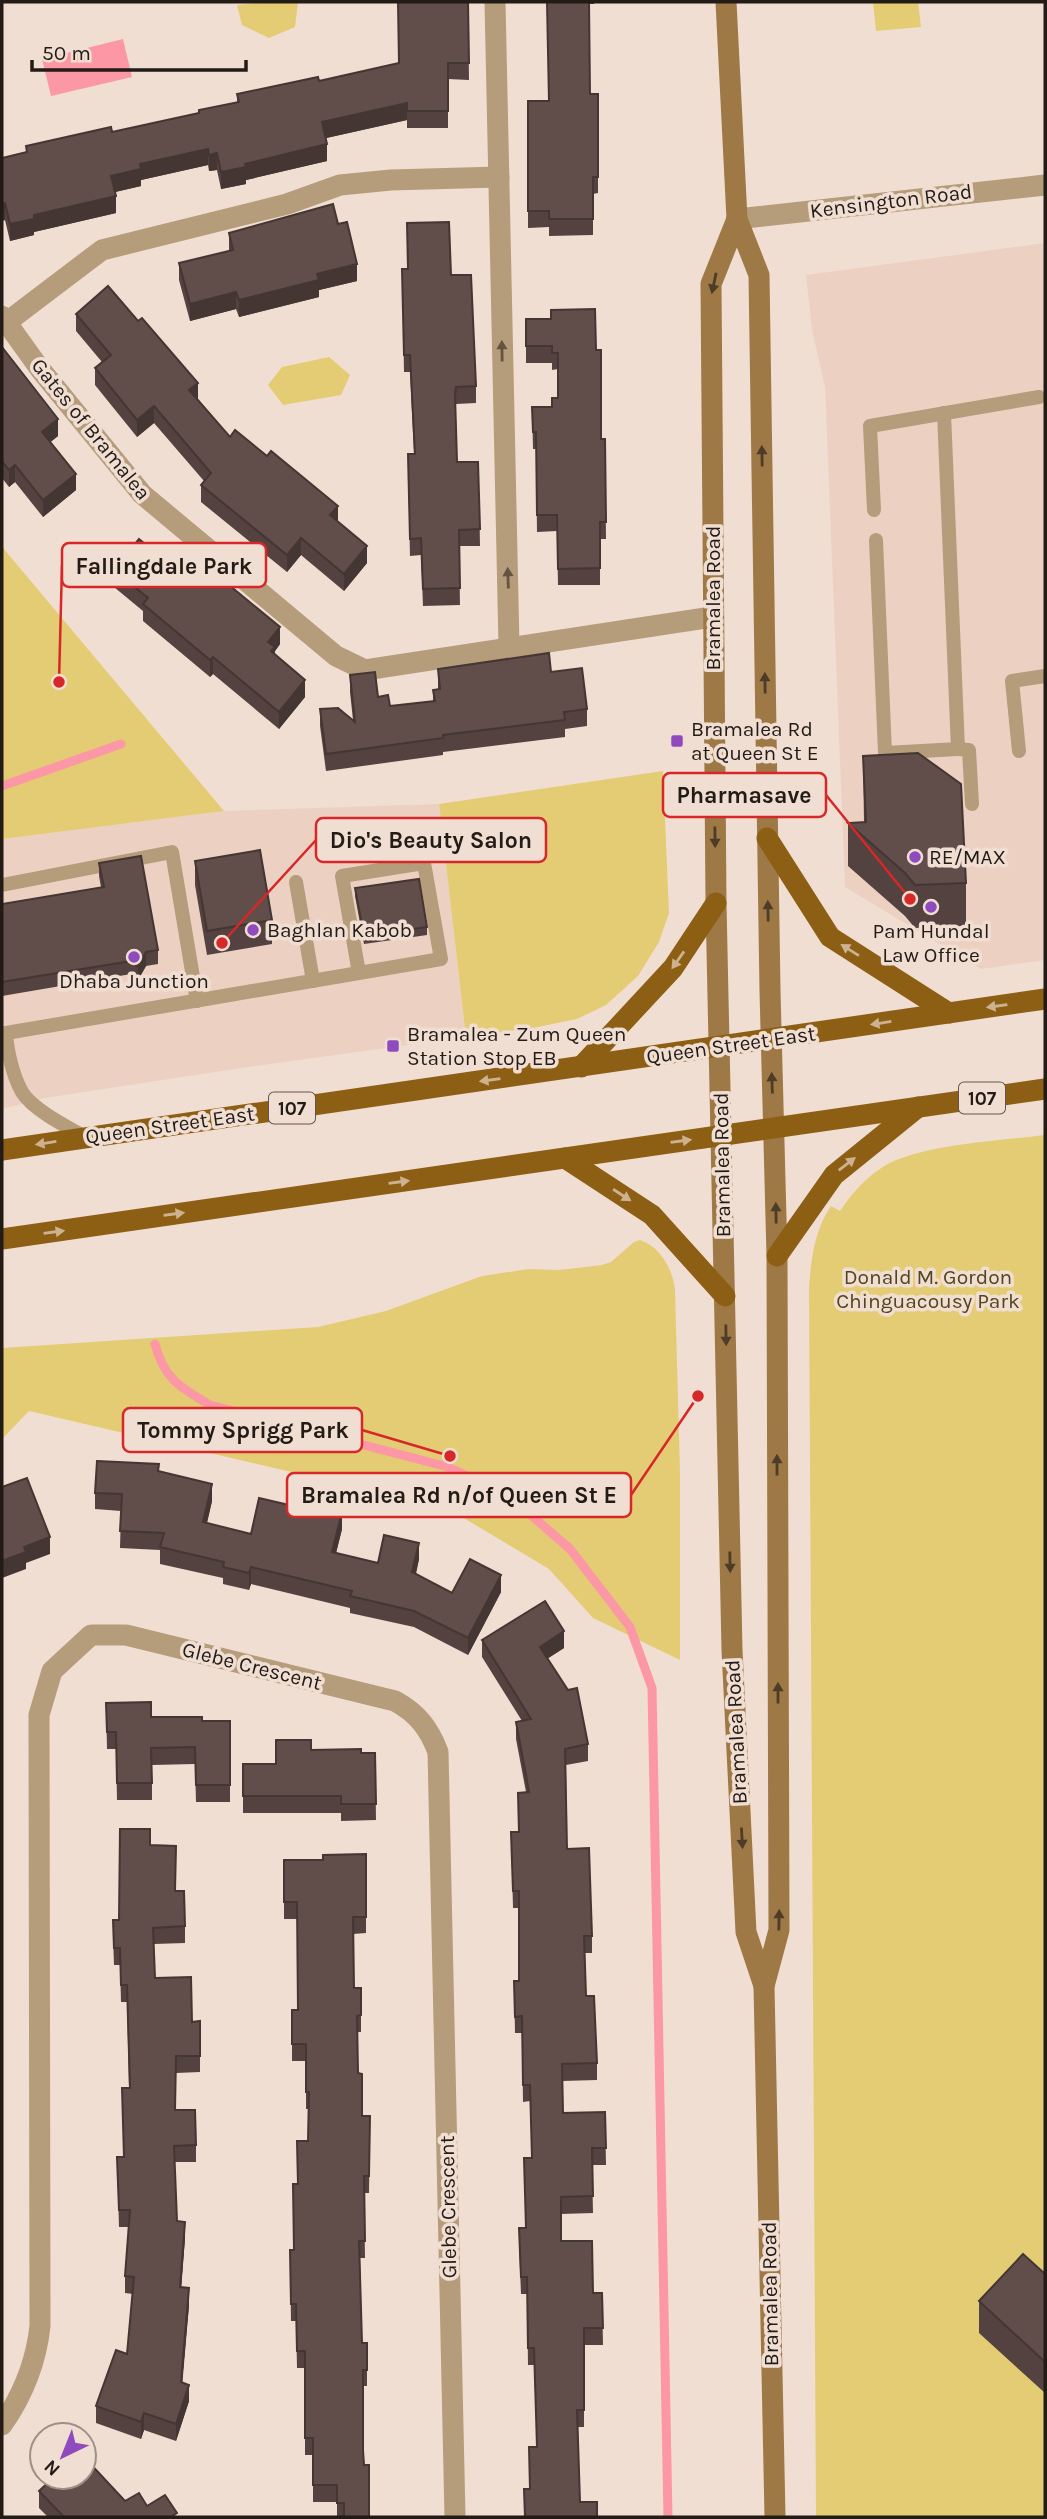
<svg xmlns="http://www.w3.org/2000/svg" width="1047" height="2519" font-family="Karla,sans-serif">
<rect width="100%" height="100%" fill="#f1ded2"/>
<g fill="#ecd1c2">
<path d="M1045 243V960L981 969 845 887 825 387 812 330 806 275Z"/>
<path d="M439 804 466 1037 248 1067 45 1098 2 1109V839L224 811Z"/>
</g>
<g fill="#e4cc74">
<path d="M269 2H298L295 27 269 38 242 25 237 5Z"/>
<path d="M873 2H918L921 27 876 31Z"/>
<path d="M329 357 350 375 341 395 283 405 268 385 282 367Z"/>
<path d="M2 546 8 554 224 811 2 839Z"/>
<path d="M663 771 669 913 659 942 638 976 606 1005 577 1019 533 1028 466 1037 439 804Z"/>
<path d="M1045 1135V2517H816L809 1289C811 1260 814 1231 831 1206L840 1211C852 1193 867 1176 886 1165 925 1144 1000 1141 1045 1135Z"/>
<path d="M640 1240C661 1247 673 1270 675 1290L680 1472V1660L593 1618 549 1569 447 1508 29 1411 2 1439V1348L318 1327 386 1311 482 1276 529 1269 559 1270 602 1265 611 1262 634 1242Z"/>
</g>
<path fill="#fc97a5" d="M123 39 132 77 51 96 42 59Z"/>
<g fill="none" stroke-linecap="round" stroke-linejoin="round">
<g stroke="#fc97a5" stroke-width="9">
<path d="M2 786 121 744"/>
<path d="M155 1344C164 1379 180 1387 210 1405L448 1467 508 1495 570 1549 630 1627 652 1688 668 2517"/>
</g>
<g stroke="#b59c7b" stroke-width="14">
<path d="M874 510 870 426 1039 397"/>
<path d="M876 540 885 753 958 749 944 413"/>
<path d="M958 749 969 750 972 804"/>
<path d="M1019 751 1012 681 1045 676"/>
<path d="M296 882 313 981"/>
<path d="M2 885 172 852 197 1001"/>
<path d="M6 1033C7 1051 13 1076 22 1092 32 1109 67 1127 85 1137"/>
<path d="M2 1034 6 1033C151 1008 296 984 441 959L424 863 342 876 359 973"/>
</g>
<g stroke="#b59c7b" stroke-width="21">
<path d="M495 2 509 646"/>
<path d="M737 219 1045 185"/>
<path d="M2 316 40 369 142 494 336 656 365 670 712 617"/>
<path d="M7 322 102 250 287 204 340 185 391 180 499 177"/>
<path d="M2 2425C23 2395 36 2363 40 2326L39 1715 52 1671 91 1635H126L395 1701C417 1713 429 1728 438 1752L455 2517"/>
</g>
<g stroke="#9e7946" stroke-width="21">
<path d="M726 2 737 219 759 275 770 991 777 1256 779 1930 764 1986 775 2517"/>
<path d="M737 219 711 284 716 903 732 1650 746 1932 764 1986"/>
</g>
<g stroke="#8d5f14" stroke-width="21">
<path d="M767 838 830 937 949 1013"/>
<path d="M581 1067 673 968 716 903"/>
<path d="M2 1150 1045 999"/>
<path d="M565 1158 652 1215 725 1296"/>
<path d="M2 1239 1045 1089"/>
<path d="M777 1256 834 1175 918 1107"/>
</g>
</g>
<g fill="#53423f">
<path d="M468 2 469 80 448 79V128H407V120L326 138 327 161 246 180V184L221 189 217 170 209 171 208 165 141 180V186L115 192 116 213 34 232V235L10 241 5 220 2 221V158L26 152V146L112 132 199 113 237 102V94L319 81 398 63Z"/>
<path d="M547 2H594V4H589L590 94H598V193L593 194V235L549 236V227L528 228V101H549Z"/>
<path d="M338 224 357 281 319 290V297L239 317 236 309 190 321 179 280V263L229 251V233Z"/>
<path d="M402 269 451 275 476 386V403L456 404 455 408 457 462 479 489 480 546H459L460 605 423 606 421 555 410 556 408 471 414 454 410 372H404Z"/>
<path d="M76 314 198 399 230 437 338 521 367 563 344 591 301 555 287 572 201 502V485L204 481 154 423 137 437 95 385V368L102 362 76 331Z"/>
<path d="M526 319 596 350 601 439H605L606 539H600V585H558L557 531 537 532 536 449H533L532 407H552L558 398V369L552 370V363H526Z"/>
<path d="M2 347 58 436 50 442 76 490 43 517 15 482 9 487 2 478Z"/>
<path d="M114 570 181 574 280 644 275 651V654L305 697 279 729 213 674 210 677 143 621V611L114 587Z"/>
<path d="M438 669 551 672 587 709V726L565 729V737L443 752V755L326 771 320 726V709L353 720 350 692V675L390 706 433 701V690L438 689Z"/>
<path d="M863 756 966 883V926L915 928 905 916 848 866V823L864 822Z"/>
<path d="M195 861 272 920V944L207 955 195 885Z"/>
<path d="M99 863 158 950V964L146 966 138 980 131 974 2 996V904L101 887 99 876Z"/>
<path d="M355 888 427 927V935L364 944 355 896Z"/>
<path d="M159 1471 212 1501 207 1523 251 1534 342 1529 336 1553 378 1563 419 1559 416 1574 452 1593 501 1592 468 1655 414 1627 350 1613V1608L251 1584 249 1590 223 1584V1578L160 1564V1550L120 1548 121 1511 95 1509V1493Z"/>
<path d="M482 1640 564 1648 547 1659 588 1744V1761L566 1765 567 1849 592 1936V1953H585L586 1996 597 2063V2080L562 2081 563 2113 605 2112 606 2165H592L593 2213 561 2214V2241L593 2293H602L603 2345H584V2427H578L580 2502 597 2517 530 2489 537 2447 534 2365H528L527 2294H521L519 2245 525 2228 532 2158 530 2101 523 2102 522 2033H515L514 1981H519V1908H513L511 1832H519L526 1792 516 1739V1722L522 1721 482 1657Z"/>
<path d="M106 1703 151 1717 202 1721H230V1802H196L195 1764 152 1765V1800H117L116 1749H107Z"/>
<path d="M311 1750 375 1753 376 1820 341 1821V1813H243V1764H276Z"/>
<path d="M150 1845 175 1891 185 1926V1943L154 1944 155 1978 192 2022 200 2021V2072L176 2073 175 2110 196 2145V2162H174L177 2221 185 2238 181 2288 189 2305 182 2382 189 2401 176 2441 144 2430 141 2439 96 2423V2406L127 2354 133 2294 125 2293V2276L129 2227H119L117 2157H123L129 2088 127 2002H121L120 1965H114L113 1937 119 1920Z"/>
<path d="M366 1854V1933L353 1934 354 1988H361V2032H358V2073L362 2116H370L369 2193H364L365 2258H360L362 2343 367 2370V2386H363V2450L369 2517H337V2502H313V2455H305V2368H297L296 2321H291L290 2250H294L298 2184 308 2141V2109H306V2061H292V2010H298L297 1919H284V1860H323Z"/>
<path d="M1045 2274V2393L979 2333V2301Z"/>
<path d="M46 2477H84L125 2501 147 2506 177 2517H48L39 2508V2491L49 2481Z"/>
</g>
<g fill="#443633">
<path d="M407 103V120L322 139V122Z"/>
<path d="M327 144V161L246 180V184L221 189V172L245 164Z"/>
<path d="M208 149V165L141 180V186L111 193V176L140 164Z"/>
<path d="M217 153V170L209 171V155Z"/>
<path d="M116 196V213L34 232V235L10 241V224L34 215Z"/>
<path d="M5 203V220L2 221V204Z"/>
<path d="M357 264V281L319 290V297L239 317V300L317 274Z"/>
<path d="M236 292V309L190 321V304Z"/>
<path d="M198 383V399L189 390Z"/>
<path d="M154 406V423L137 437V420Z"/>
<path d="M58 419V436L42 449V432Z"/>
<path d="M15 465V482L9 487V470Z"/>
<path d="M76 474V490L43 517V500Z"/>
<path d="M338 506V523L330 515Z"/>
<path d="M301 538V555L287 572V555Z"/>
<path d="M367 546V563L344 591V574Z"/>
<path d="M280 627V644L275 651V664L268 642Z"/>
<path d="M213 657V674L210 677V660Z"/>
<path d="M305 680V697L279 729V712Z"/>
<path d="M146 952V966L138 980V967Z"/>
<path d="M212 1484V1501L203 1539V1522Z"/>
<path d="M342 1512V1529L332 1569V1552Z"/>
<path d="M50 1537V1554L26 1563V1569L2 1578V1561L24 1547Z"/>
<path d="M419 1543V1559L412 1589V1572Z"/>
<path d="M251 1567V1584L249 1590V1573Z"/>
<path d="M501 1575V1592L468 1655V1638Z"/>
<path d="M564 1631V1648L540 1663V1647Z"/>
<path d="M185 2222V2238L180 2304V2287Z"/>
<path d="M189 2288V2305L181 2399V2382Z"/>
<path d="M189 2385V2401L176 2441V2424Z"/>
<path d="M144 2413V2430L141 2439V2422Z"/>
</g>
<g fill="#614d49" stroke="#443633" stroke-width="2">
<path d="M398 2H468L469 63H448V111H407V103L322 122 327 144 245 164 246 167 221 172 217 153 209 155 208 149 140 164 141 169 111 176 116 196 34 215V219L10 224 5 203 2 204V158L27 152 26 146 111 127 112 132 199 113V110L239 102 237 94 318 77 319 81 399 63Z"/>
<path d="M547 2H589L590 94H598V177H593V219H549V211H528V101H549Z"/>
<path d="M333 204 338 224 347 222 357 264 317 274 319 280 239 300 236 292 190 304 179 263 233 250 229 233Z"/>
<path d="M449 222 451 275H471L476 386 456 387 455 395 457 462H478L480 529 459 530 460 588 423 589 421 538 410 539 408 454H415L410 355H404L402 269H408L407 223Z"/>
<path d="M108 286 138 321 142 318 198 383 189 390 230 437 235 430 267 456 271 451 338 506 330 515 367 546 344 574 301 538 287 555 201 485 211 473 154 406 137 420 95 368 111 355 76 314Z"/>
<path d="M595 309 596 350H601V439H605L606 522H600V568L558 569 557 515H537L536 432H533L532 407H552V398H558V353H552V346H526V319H551V310Z"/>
<path d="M2 347 58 419 42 432 76 474 43 500 15 465 9 470 2 461Z"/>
<path d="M139 539 181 574 195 557 280 627 268 642 275 647 271 651 305 680 279 712 213 657 210 660 143 604 148 598 114 570Z"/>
<path d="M549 653 551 672 582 668 587 709 564 712 565 720 443 735V738L326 754 320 709 338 708 355 722 350 675 375 672 378 697 388 695 390 706 435 701 433 690 440 689 438 669Z"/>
<path d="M918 753 961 784 966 883 915 885 905 873 848 823 866 822 863 756Z"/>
<path d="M260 850 272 920 207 931 195 861Z"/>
<path d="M141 856 158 950 146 952 138 967 131 961 2 982V904L104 887 99 863Z"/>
<path d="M419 879 427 927 364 936 355 888Z"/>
<path d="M97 1461 159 1464 158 1471 212 1484 203 1522 251 1534 259 1498 306 1509 307 1503 342 1512 332 1552 378 1563 384 1535 419 1543 412 1572 452 1593 470 1559 501 1575 468 1638 414 1611 350 1596 352 1591 251 1567 249 1573 223 1567 224 1562 160 1547 164 1533 120 1531 122 1494 95 1493Z"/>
<path d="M27 1478 50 1537 24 1547 26 1552 2 1561V1487Z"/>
<path d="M545 1601 564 1631 540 1647 568 1690 577 1688 588 1744 565 1749 567 1849 589 1848 592 1936H584L586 1996H594L597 2063 562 2064 563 2113 605 2112 606 2148H592L593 2196 561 2197V2241H592L593 2293H602L603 2328H584V2410H577L580 2502H597V2517H525L524 2489H530L529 2447H537L534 2348H528L527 2277H521L519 2228H526L524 2158H532L530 2085H523L522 2016 515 2017 514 1981H519V1891H513L511 1832H519L518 1793 529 1792 516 1722 531 1719 482 1640Z"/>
<path d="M151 1702V1717H202V1721H230V1785H196L195 1747 151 1748 152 1783H117L116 1732H107L106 1703Z"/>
<path d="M276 1740H311V1750L361 1749V1753H375L376 1804H341V1796H243V1764H276Z"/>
<path d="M120 1829H150V1845L176 1846 175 1891H184L185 1926 153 1928 155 1978 191 1977 192 2022 200 2021V2056H176L175 2110H195L196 2145 174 2146 177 2221 185 2222 180 2287 189 2288 181 2382 189 2385 176 2424 144 2413 141 2422 96 2406 116 2350 127 2354 134 2277 125 2276 130 2210H119L117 2157H124L122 2088H130L127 1985H121L120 1948H114L113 1920H119Z"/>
<path d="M366 1854V1917H353L354 1988H361V2015L357 2016 358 2073 362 2074V2116H370L369 2176H364L365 2241H359L362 2343H367V2370H363V2450L364 2465H369V2517H344V2503H337V2485H313V2438H305V2351H297L296 2304H291L290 2250H294L293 2184H298L297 2141H308L309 2092H306V2044H292V2010H298L297 1902H284V1860H323V1855Z"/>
<path d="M1023 2254 1045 2274V2362L979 2301Z"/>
<path d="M84 2457 125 2501 139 2493 147 2506 165 2495 177 2513 171 2517H64L39 2491 54 2477H84Z"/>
</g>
<defs><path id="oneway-solid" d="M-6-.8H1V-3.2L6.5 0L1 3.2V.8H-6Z" transform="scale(1.75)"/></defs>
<g fill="#4d3c27">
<use href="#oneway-solid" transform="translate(714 283) rotate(102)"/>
<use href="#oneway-solid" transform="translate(762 456) rotate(-91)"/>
<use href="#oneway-solid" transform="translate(765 683) rotate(-91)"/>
<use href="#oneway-solid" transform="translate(715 837) rotate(89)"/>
<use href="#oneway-solid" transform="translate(768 911) rotate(-91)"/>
<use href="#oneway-solid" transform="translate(772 1083) rotate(-92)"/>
<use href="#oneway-solid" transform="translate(776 1213) rotate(-91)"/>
<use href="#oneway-solid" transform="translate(726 1335) rotate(89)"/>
<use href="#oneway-solid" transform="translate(777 1465) rotate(-90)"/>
<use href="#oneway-solid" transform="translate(730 1562) rotate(89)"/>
<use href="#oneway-solid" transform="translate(778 1693) rotate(-90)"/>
<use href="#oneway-solid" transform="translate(742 1838) rotate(87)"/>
<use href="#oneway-solid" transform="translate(779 1920) rotate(-89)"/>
</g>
<g fill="#645543">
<use href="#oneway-solid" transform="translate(502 351) rotate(-91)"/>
<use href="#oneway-solid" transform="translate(508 578) rotate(-92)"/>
</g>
<g fill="#ceb290">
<use href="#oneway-solid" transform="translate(850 950) rotate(-148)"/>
<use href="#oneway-solid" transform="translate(678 960) rotate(125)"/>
<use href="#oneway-solid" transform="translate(997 1006) rotate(172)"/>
<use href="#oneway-solid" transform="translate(881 1023) rotate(171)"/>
<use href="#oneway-solid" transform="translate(490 1080) rotate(172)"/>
<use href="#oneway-solid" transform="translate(681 1141) rotate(-8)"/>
<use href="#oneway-solid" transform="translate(46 1143) rotate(171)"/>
<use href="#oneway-solid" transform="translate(847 1164) rotate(-38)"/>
<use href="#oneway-solid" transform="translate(399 1182) rotate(-8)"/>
<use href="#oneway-solid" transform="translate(622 1195) rotate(33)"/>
<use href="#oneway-solid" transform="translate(174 1214) rotate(-8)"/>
<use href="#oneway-solid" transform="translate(54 1232) rotate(-8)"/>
</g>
<g fill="#8f4abe" stroke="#f1ded2" stroke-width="2.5">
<rect x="670" y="734" width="14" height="14" rx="3.5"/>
<circle cx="915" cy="857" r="7"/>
<circle cx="931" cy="907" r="7"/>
<circle cx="253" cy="930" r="7"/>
<circle cx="134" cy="957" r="7"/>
<rect x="386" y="1039" width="14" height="14" rx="3.5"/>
</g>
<g text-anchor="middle" stroke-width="7" stroke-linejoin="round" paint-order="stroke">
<g fill="#f1ded2" stroke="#60564e" stroke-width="2">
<rect x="959" y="1082.5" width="46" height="31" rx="5"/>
<rect x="269" y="1092.5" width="46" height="31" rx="5"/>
</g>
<g font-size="19" font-weight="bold" fill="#221b16">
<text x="982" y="1105">107</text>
<text x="292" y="1115">107</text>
</g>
<g font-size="21" fill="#221b16" stroke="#f1ded2">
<text transform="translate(891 201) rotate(-7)" y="7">Kensington Road</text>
<text transform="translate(91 429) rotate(51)" y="7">Gates of Bramalea</text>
<text transform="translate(713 598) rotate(-90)" y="7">Bramalea Road</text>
<text transform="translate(731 1045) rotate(-8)" y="7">Queen Street East</text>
<text transform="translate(170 1125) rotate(-8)" y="7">Queen Street East</text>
<text transform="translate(722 1165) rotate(-91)" y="7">Bramalea Road</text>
<text transform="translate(252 1666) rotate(14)" y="7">Glebe Crescent</text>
<text transform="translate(736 1732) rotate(-93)" y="7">Bramalea Road</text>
<text transform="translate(448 2207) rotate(-91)" y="7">Glebe Crescent</text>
<text transform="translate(770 2294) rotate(-91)" y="7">Bramalea Road</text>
</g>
<g font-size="21" fill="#221b16" stroke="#f1ded2" text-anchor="start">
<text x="691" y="736">Bramalea Rd<tspan x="691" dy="24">at Queen St E</tspan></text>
<text x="929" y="864">RE/MAX</text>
<text x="267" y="937">Baghlan Kabob</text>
<text x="931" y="938" text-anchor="middle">Pam Hundal<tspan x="931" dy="24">Law Office</tspan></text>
<text x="134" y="988" text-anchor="middle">Dhaba Junction</text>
<text x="407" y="1041">Bramalea - Zum Queen<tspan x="407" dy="24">Station Stop EB</tspan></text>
</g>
<g font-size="21" fill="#51461d" stroke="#f1ded2">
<text x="928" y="1284">Donald M. Gordon<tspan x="928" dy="24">Chinguacousy Park</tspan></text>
</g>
</g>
<path fill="none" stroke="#d62828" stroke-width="2.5" d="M59 682L62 565M910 899L826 795M222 943L316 840M450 1456L362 1430M698 1396L631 1495"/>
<g fill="#d62828" stroke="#f1ded2" stroke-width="2.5">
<circle cx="59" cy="682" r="7"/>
<circle cx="910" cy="899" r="7"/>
<circle cx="222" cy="943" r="7"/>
<circle cx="450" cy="1456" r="7"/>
<circle cx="698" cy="1396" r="7"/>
</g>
<g fill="#f1ded2" stroke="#d62828" stroke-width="2.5">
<rect x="62" y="543" width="204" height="44" rx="7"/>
<rect x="663" y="773" width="163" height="44" rx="7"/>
<rect x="316" y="818" width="230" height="44" rx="7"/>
<rect x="123" y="1408" width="239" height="44" rx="7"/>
<rect x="287" y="1473" width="344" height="44" rx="7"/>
</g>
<g font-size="23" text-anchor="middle" font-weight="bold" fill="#221b16">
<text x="164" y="574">Fallingdale Park</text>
<text x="744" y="803">Pharmasave</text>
<text x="431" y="848">Dio's Beauty Salon</text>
<text x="243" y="1438">Tommy Sprigg Park</text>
<text x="459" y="1503">Bramalea Rd n/of Queen St E</text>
</g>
<rect width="1047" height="2519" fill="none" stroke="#221b16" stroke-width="7"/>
<g transform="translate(63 2456) rotate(223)"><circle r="33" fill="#f1ded2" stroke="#9e9087" stroke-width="2"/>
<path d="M0-5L12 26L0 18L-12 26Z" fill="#8f4abe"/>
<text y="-10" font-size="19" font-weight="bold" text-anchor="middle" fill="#221b16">N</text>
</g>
<path d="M32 60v10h214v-10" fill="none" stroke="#221b16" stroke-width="3.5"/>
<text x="42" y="60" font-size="21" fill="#221b16" stroke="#f1ded2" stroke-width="5" paint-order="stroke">50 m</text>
</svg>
